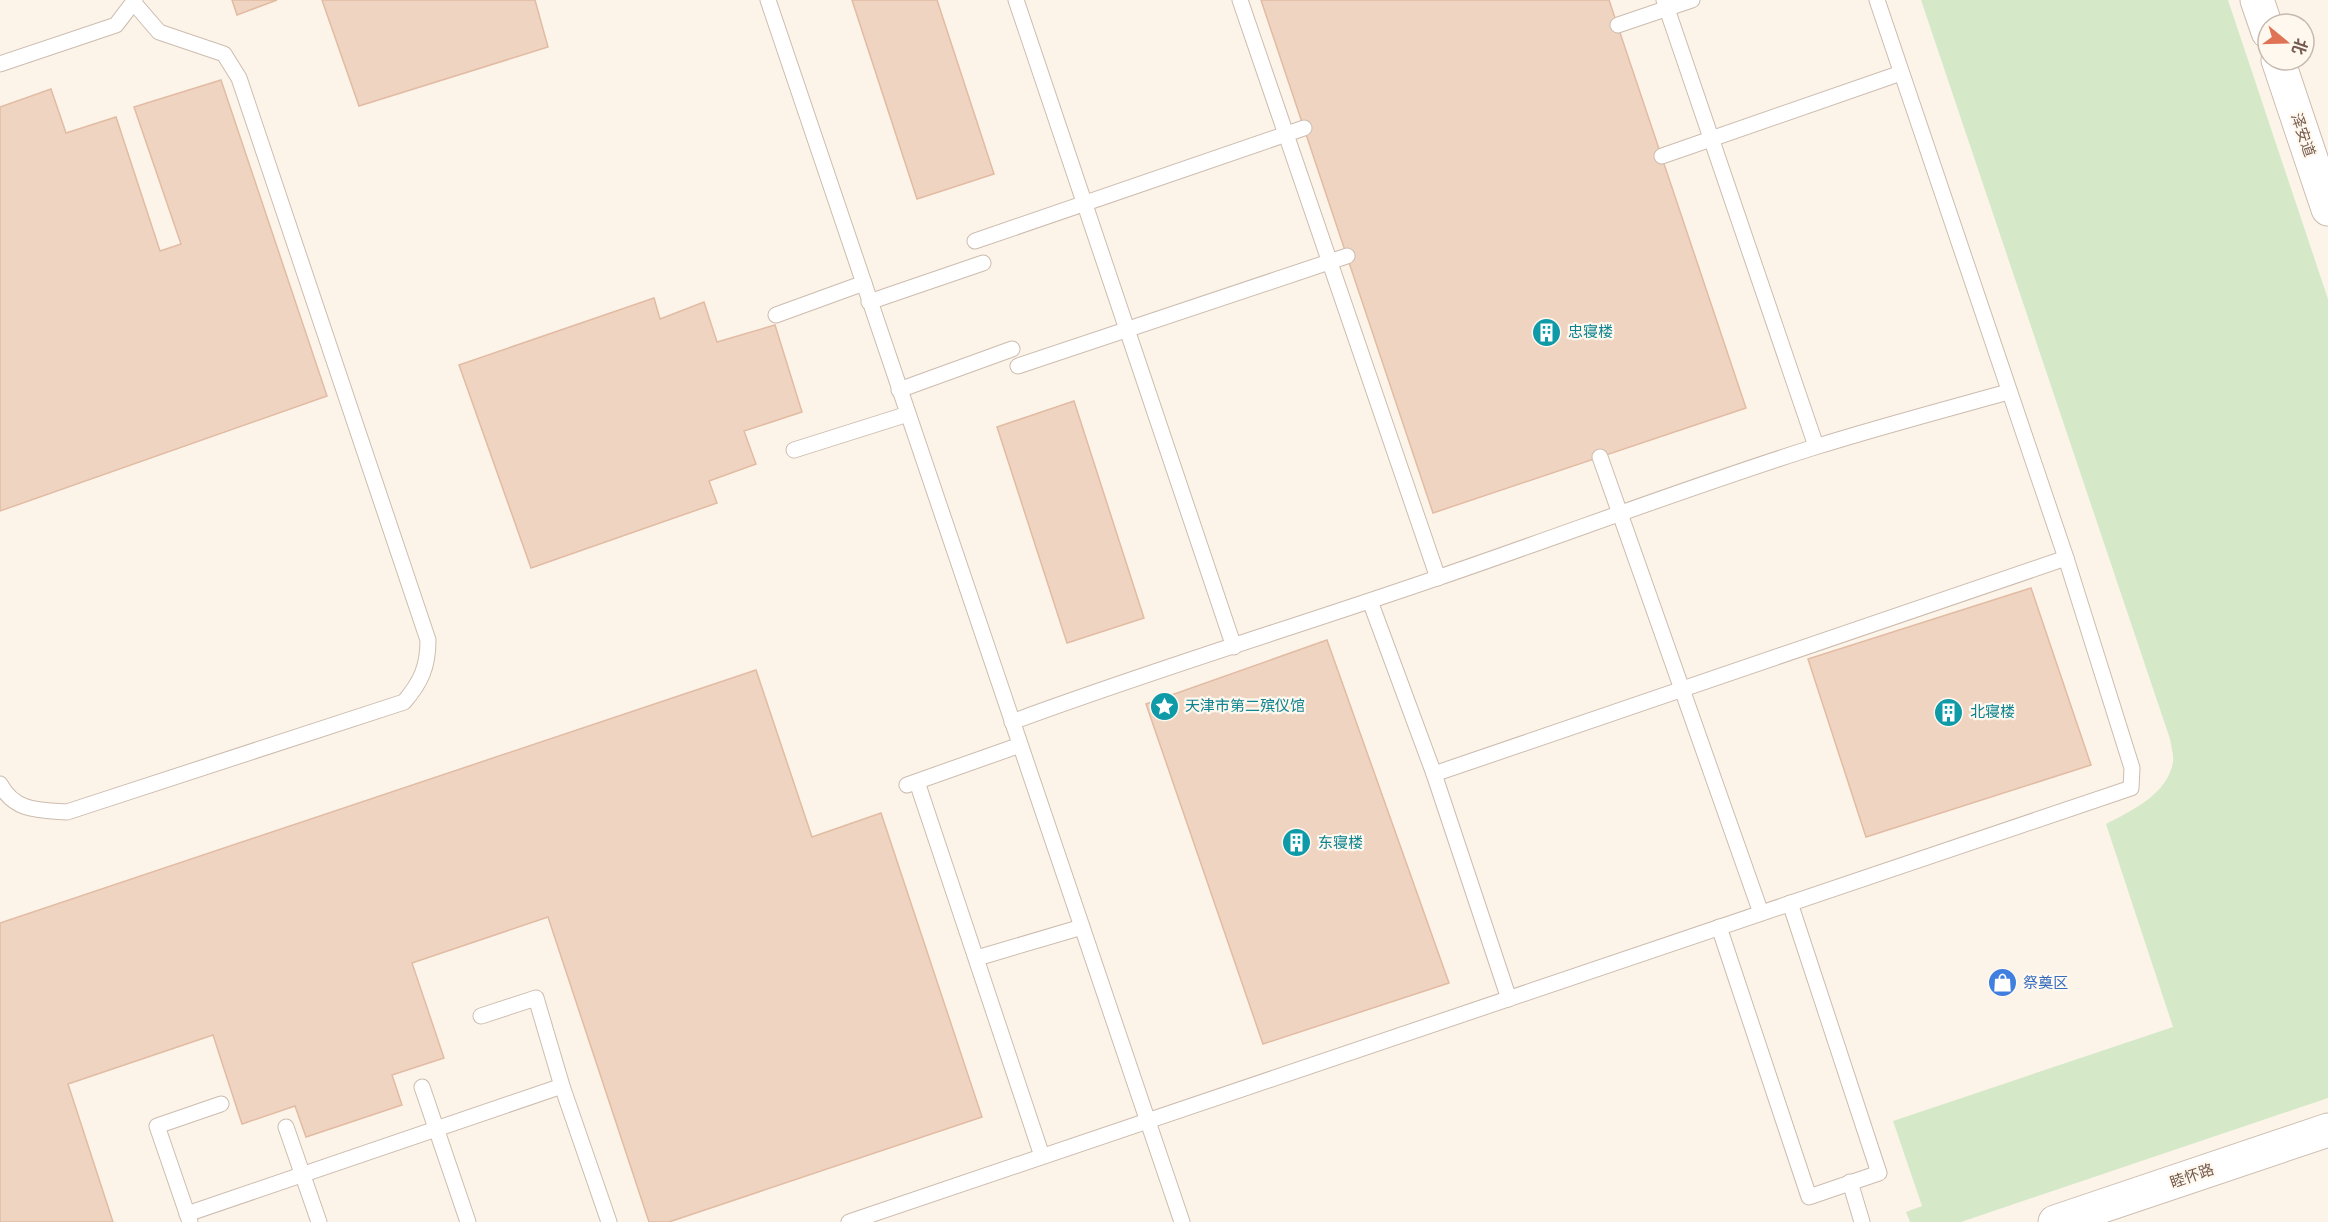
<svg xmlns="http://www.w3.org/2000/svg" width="2328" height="1222" font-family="'PT Sans','Noto Sans SC',sans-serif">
<rect width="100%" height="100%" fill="#fcf4e9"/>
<path fill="#d5e9c8" d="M1921 0H2228L2328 299V1098L1961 1222H1910L1906 1212 1922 1206 1893 1121 2173 1027 2106 824C2131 811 2168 794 2173 762 2174 755 2171 746 2170 739Z"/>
<g fill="#f0d4c2" stroke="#e2bba3" stroke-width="1.5">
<path d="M232 0H277L237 15Z"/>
<path d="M322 0H535L548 47 359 106Z"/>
<path d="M852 0H937L994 174 917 199Z"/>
<path d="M1261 0H1609L1746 408 1433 513Z"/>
<path d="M221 80 327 396 0 511V107L51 89 66 133 116 117 160 251 181 244 134 107Z"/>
<path d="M654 298 660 319 704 302 717 342 775 325 802 412 744 431 756 464 709 481 717 503 531 568 459 365Z"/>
<path d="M1074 401 1144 618 1067 643 997 427Z"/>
<path d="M2031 588 2091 765 1866 837 1808 659Z"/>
<path d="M1327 640 1449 983 1263 1044 1146 704Z"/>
<path d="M756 670 812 837 881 813 982 1117 669 1222H649L548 917 412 963 444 1058 392 1075 402 1105 306 1137 295 1106 242 1124 213 1035 68 1084 113 1222H0V923Z"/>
</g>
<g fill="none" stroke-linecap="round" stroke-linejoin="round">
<defs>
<g id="service">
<path d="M768 0 1182 1222"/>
<path d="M1016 0 1234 647"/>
<path d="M1240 0 1438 578"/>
<path d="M1664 0 1816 446"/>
<path d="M1618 25 1692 0"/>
<path d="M0 64 116 25 135 0"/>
<path d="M1662 156 1901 73"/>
<path d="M975 241 1304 128"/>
<path d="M869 302 983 263"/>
<path d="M776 315 864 283"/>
<path d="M1018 366 1347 256"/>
<path d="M899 390 1012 349"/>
<path d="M794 450 908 414"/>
<path d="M1600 457 1761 913"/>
<path d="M1370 601 1434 774 1509 999"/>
<path d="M1012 722C1152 670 1295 627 1437 578 1563 535 1688 487 1815 447 1879 427 1943 410 2008 392"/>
<path d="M1434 774 2066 558"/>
<path d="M917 782 1042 1156"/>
<path d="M0 784C15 812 39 810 67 812L404 702C421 682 428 667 428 640L239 78 224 54 159 32 134 3"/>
<path d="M907 785 1020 745"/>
<path d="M1719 927 1809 1197 1879 1173 1790 903"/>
<path d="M977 958 1082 927"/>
<path d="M481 1016 536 998 562 1086 609 1222"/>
<path d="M422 1087 468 1222"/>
<path d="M286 1127 319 1222"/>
<path d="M1850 1182 1862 1222"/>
<path d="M187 1214 562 1086"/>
<path d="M190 1222 157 1126 221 1104"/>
<path d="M849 1222 2131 788 2132 768 2066 558 1877 0"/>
</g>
<g id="tertiary">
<path d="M2257 0 2268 32"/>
<path d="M2278 60 2328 209"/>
<path d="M2055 1222 2328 1130"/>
</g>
</defs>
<use href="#service" stroke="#cdbcaf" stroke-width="17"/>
<use href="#tertiary" stroke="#cdbcaf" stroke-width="35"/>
<use href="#service" stroke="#fff" stroke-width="15"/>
<use href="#tertiary" stroke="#fff" stroke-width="33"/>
</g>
<defs>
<symbol id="building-disc" viewBox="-11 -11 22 22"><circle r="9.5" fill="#0f9aa8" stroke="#fef8ef"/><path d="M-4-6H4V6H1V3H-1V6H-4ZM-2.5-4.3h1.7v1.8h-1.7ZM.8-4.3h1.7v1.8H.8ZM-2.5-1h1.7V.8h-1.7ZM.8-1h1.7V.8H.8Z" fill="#fff"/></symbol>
<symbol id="sight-disc" viewBox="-11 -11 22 22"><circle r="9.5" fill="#0f9aa8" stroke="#fef8ef"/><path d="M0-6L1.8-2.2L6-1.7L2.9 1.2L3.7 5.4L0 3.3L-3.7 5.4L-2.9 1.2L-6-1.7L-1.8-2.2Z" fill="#fff"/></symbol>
<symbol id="shop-disc" viewBox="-11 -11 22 22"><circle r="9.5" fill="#3f7fe0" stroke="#fef8ef"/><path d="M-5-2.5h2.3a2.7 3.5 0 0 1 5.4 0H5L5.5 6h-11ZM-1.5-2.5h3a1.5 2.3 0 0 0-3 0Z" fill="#fff"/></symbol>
</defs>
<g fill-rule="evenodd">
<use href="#building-disc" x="1530" y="316" width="33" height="33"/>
<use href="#sight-disc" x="1148" y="690" width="33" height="33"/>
<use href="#building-disc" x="1932" y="696" width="33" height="33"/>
<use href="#building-disc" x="1280" y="826" width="33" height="33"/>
<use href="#shop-disc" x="1986" y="966" width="33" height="33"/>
</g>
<g text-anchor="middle" stroke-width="4.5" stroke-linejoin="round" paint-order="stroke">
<g font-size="15" fill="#755b4d" stroke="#fef8ef">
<text transform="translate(2303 135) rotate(71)" y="5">泽安道</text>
<text transform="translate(2192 1176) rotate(-19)" y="5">睦怀路</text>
</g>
<g font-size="15" fill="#0d838f" stroke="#fef8ef" text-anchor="start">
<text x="1568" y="337">忠寝楼</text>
<text x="1185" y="711">天津市第二殡仪馆</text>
<text x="1970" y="717">北寝楼</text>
<text x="1318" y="848">东寝楼</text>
</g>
<g font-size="15" fill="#366cbe" stroke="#fef8ef" text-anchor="start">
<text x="2023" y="988">祭奠区</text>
</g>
</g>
<g transform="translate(2286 42) rotate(109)"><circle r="28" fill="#fef8ef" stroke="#c7b9ae" stroke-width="1.5"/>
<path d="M0-4.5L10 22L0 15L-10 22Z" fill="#df7355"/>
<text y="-9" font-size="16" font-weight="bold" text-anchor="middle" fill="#755b4d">北</text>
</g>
</svg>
